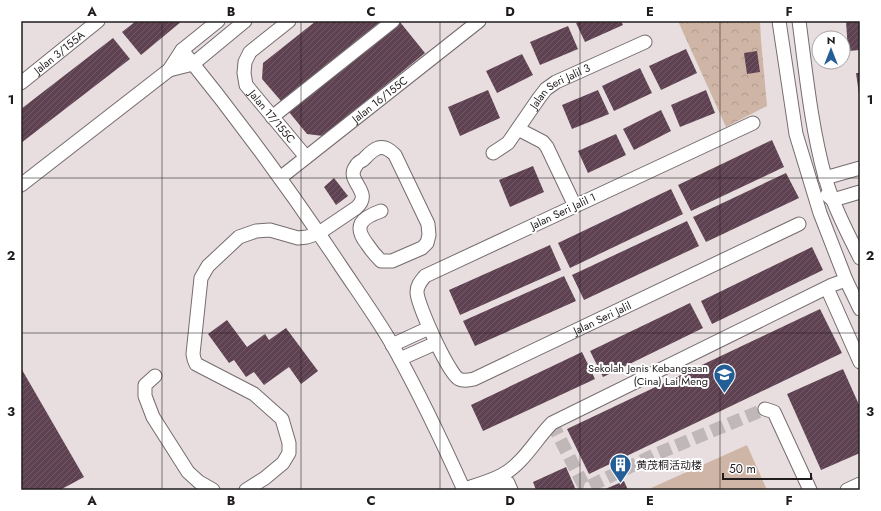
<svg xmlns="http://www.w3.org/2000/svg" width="881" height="511" font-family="Jost,'Noto Sans SC',sans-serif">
<defs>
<pattern id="park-crowns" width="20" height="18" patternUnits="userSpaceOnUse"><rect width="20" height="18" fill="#cfb5a5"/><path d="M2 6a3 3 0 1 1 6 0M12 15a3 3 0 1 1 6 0" fill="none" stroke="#b19b8e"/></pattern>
<pattern id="building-hatch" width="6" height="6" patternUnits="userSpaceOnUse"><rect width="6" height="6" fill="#5f4252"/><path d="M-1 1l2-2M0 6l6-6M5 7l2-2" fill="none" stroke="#725a67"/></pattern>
</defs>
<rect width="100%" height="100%" fill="#e8dedf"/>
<path fill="#cfb5a5" d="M747 445 767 490H652L651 488Z"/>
<path fill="url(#park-crowns)" d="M678 21H760L761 40 767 106 726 127Z"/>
<g fill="url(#building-hatch)">
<path d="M136 21H182L141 55 122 32Z"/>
<path d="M316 21H381L281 101 262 79 263 63Z"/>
<path d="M580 21H621L623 25 585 42 576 23Z"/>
<path d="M846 21H860V50L848 51Z"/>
<path d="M400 22 425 53 323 136 307 134 289 112Z"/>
<path d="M568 26 578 49 540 65 530 42Z"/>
<path d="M113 38 130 59 21 143V109Z"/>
<path d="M686 49 697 73 661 90 649 66Z"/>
<path d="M757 51 760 72 747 74 744 53Z"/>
<path d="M522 54 533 75 497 93 486 71Z"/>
<path d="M640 68 652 93 614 111 602 86Z"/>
<path d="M856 73H860V94H859Z"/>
<path d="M488 90 500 118 460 136 448 107Z"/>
<path d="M598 90 609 114 572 129 562 105Z"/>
<path d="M706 90 715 113 680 127 671 105Z"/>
<path d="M661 110 671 131 634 150 623 129Z"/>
<path d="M616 134 626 155 588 173 578 151Z"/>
<path d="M772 140 784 167 691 211 678 185Z"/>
<path d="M533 166 544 192 510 207 499 180Z"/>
<path d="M786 173 799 198 706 242 693 217Z"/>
<path d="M334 178 348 196 336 205 324 187Z"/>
<path d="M671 189 683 214 570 268 558 243Z"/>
<path d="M687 221 699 246 584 300 572 275Z"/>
<path d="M550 245 561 270 460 315 449 290Z"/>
<path d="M812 247 823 270 712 324 701 301Z"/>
<path d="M564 276 576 301 475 346 463 321Z"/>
<path d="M690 303 703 328 603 377 590 351Z"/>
<path d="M820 309 842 353 589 474 567 429Z"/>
<path d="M227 320 247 347 265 334 269 340 286 328 318 371 301 384 289 367 264 385 254 372 246 377 234 360 229 363 208 334Z"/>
<path d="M582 352 595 379 483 431 471 405Z"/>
<path d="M21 368 84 477 60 490H21Z"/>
<path d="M843 369 860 407V453L821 470 787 394Z"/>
<path d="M566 467 576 490H536L533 482Z"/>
<path d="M624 481 628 490H603Z"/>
</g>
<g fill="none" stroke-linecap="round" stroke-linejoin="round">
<path stroke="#c0b7b8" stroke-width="13" stroke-dasharray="13 6" stroke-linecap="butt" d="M552 423 583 484 590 486 654 455 765 409"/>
<defs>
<g id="minor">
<path id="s1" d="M289 21 250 52 245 62 244 73 246 85 306 157"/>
<path d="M779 21 796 134 820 213 846 280 860 309"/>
<path d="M799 21C806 73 811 126 825 177 833 205 847 232 860 258"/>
<path d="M182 50C238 119 291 191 340 265 358 292 377 318 393 346 419 393 442 441 464 490"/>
<path d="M169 70 193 64 245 21"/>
<path id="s2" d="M21 83 98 21"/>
<path d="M272 117 393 21"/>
<path id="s3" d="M753 123 425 276C421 281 417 285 417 292 417 304 449 375 459 379 463 381 470 380 474 379L799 224"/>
<path d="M518 129 543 142 547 147 575 206"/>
<path id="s4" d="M493 153 508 143 539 98 546 89 556 82 645 42"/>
<path id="s5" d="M280 178 479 21"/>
<path d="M825 178 860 168"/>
<path d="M21 185 169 70 182 50 218 21"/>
<path d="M827 195 833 200 860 192"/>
<path d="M827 288 860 362"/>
<path d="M392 345 429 328"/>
<path d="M400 359 436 343"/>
<path d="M155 376 145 385V396L153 417 188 472 199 482 213 490"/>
<path d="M765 409 774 412 810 490"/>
<path d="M464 489C477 485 491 481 502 475 523 464 536 439 552 423L832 285 846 280"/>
<path d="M246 490 265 478 283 463 289 453V443L282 419 254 394 196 364 194 359 193 354 201 278 208 266 239 237 256 231 270 230 298 238 307 237 319 233 356 208C375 192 344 181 356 166 357 163 361 161 363 160 367 156 372 150 378 148 385 146 390 150 395 155L428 224 429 235 427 243 422 248 392 261H381C376 256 371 250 367 244 353 226 361 218 381 211"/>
<path d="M490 490 508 483 511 490"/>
<path d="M847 490 860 484"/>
</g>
</defs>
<use href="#minor" stroke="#756c6e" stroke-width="15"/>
<use href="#minor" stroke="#fff" stroke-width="13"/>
</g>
<path fill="none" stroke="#201c1d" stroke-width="1" stroke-opacity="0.55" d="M162 21V490M301 21V490M440 21V490M580 21V490M720 21V490M21 178H860M21 333H860"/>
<defs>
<symbol id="school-pin" viewBox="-11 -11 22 30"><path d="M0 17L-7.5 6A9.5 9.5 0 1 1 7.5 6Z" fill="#245e96" stroke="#fff"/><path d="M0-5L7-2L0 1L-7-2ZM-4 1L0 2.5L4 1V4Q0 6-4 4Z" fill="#fff"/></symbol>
<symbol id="building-pin" viewBox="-11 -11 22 30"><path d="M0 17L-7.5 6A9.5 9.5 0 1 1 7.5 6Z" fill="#245e96" stroke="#fff"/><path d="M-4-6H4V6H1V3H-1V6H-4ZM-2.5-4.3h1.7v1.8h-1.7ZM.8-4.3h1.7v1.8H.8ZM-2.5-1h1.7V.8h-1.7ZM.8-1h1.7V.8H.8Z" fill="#fff"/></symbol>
</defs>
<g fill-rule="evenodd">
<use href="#school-pin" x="712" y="362" width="25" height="34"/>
<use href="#building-pin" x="608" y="452" width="25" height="34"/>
</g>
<g text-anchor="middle" stroke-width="4" stroke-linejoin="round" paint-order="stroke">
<g font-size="11" fill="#201c1d" stroke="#fff">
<text dy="4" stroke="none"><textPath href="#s2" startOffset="49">Jalan 3/155A</textPath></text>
<text dy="4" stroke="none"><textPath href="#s4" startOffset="97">Jalan Seri Jalil 3</textPath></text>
<text dy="4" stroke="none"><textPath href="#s5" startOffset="127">Jalan 16/155C</textPath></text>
<text dy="4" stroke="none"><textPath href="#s1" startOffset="125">Jalan 17/155C</textPath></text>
<text transform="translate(563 211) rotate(-25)" y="4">Jalan Seri Jalil 1</text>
<text dy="4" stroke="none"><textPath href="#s3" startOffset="635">Jalan Seri Jalil</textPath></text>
</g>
<g font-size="11" fill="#201c1d" stroke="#fff" text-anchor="end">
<text x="708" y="372">Sekolah Jenis Kebangsaan<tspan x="708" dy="13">(Cina) Lai Meng</tspan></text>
<text x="636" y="469" text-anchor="start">黄茂桐活动楼</text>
</g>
</g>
<rect width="881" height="511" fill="none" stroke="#ffffff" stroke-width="44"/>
<g transform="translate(831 50)"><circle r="19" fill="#ffffff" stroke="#a6a4a5"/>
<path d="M0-3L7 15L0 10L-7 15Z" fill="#245e96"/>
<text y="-6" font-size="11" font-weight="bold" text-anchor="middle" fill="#201c1d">N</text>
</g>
<path d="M723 473v6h88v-6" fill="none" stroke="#201c1d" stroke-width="2"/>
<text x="729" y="473" font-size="12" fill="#201c1d" stroke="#ffffff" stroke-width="3" paint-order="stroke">50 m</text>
<rect x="22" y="22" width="837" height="467" fill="none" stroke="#201c1d" stroke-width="1.5"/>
<g font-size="13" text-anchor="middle" font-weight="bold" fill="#201c1d">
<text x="92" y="16">A</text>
<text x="231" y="16">B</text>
<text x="371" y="16">C</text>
<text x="510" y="16">D</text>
<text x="650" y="16">E</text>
<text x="789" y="16">F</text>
<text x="11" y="104">1</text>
<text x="870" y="104">1</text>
<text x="11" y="260">2</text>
<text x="870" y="260">2</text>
<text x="11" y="416">3</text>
<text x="870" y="416">3</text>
<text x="92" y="505">A</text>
<text x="231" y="505">B</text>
<text x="371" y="505">C</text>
<text x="510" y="505">D</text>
<text x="650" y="505">E</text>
<text x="789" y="505">F</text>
</g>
</svg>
